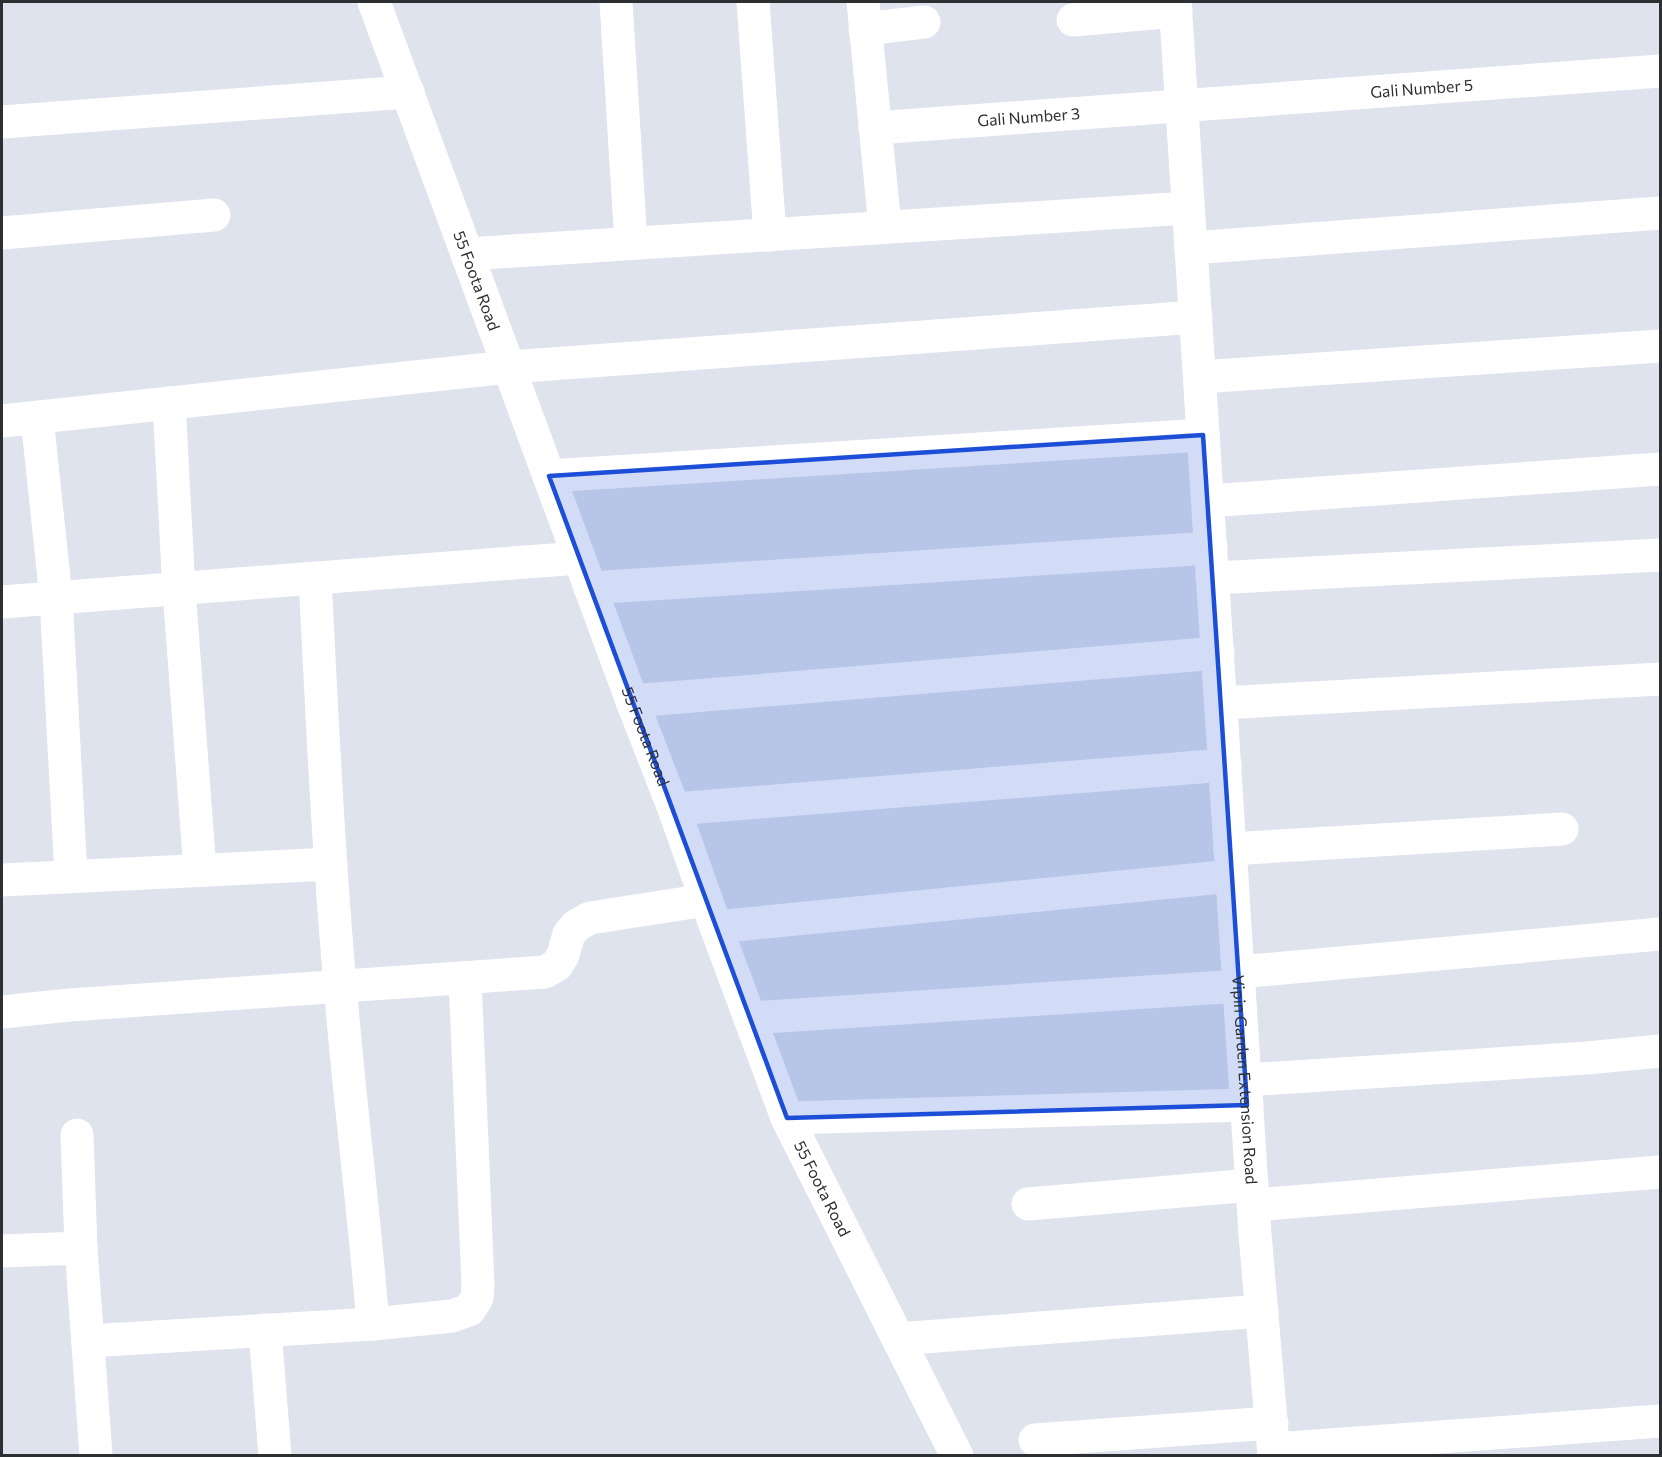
<svg xmlns="http://www.w3.org/2000/svg" width="1662" height="1457" font-family="Commissioner,sans-serif">
<rect width="100%" height="100%" fill="#dee3ed"/>
<g fill="none" stroke-linecap="round" stroke-linejoin="round">
<g stroke="#fff" stroke-width="33">
<path id="s1" d="M374 2 632 701 674 809 716 927 787 1118 957 1456"/>
<path d="M616 2 631 243"/>
<path d="M753 2 770 235"/>
<path d="M863 2 885 227"/>
<path id="s2" d="M1175 2 1255 1234 1274 1456"/>
<path d="M1073 20 1176 11"/>
<path d="M865 29 924 22"/>
<path d="M2 122 408 92"/>
<path id="s3" d="M875 128 1660 71"/>
<path d="M2 233 214 215"/>
<path d="M1191 248 1660 213"/>
<path d="M467 254 1188 208"/>
<path d="M1200 377 1660 346"/>
<path d="M169 403 179 590 200 870"/>
<path d="M37 418 56 597 71 876"/>
<path d="M2 421 509 367 1196 317"/>
<path d="M549 476 1203 435"/>
<path d="M1208 501 1660 469"/>
<path d="M1212 578 1660 555"/>
<path d="M315 579C322 714 328 849 340 984 349 1097 364 1210 373 1324"/>
<path d="M590 588 1211 548"/>
<path d="M2 602 579 558"/>
<path d="M632 701 1218 653"/>
<path d="M1221 703 1660 679"/>
<path d="M674 809 1225 765"/>
<path d="M1230 849 1562 829"/>
<path d="M2 880 331 864"/>
<path d="M716 927 1232 876"/>
<path d="M1239 972 1660 934"/>
<path d="M2 1012 70 1005 545 972 557 965 563 955 569 934 577 925 590 918 706 900"/>
<path d="M750 1018 1239 986"/>
<path d="M1246 1080 1587 1058 1660 1051"/>
<path d="M787 1118 1247 1105"/>
<path d="M77 1135 81 1248 96 1456"/>
<path d="M1028 1204 1252 1185"/>
<path d="M1254 1205 1660 1172"/>
<path d="M2 1251 81 1248"/>
<path d="M265 1330 275 1456"/>
<path d="M898 1339 1262 1311"/>
<path d="M88 1341 373 1324 452 1316 469 1310 477 1298 478 1285 465 978"/>
<path d="M1035 1440 1272 1423"/>
<path d="M1274 1449 1660 1421"/>
</g>
</g>
<path fill="#1d4ed8" fill-opacity="0.2" stroke="#1d4ed8" stroke-width="4.5" stroke-linejoin="round" d="M1203 435 1247 1105 787 1118 549 476Z"/>
<g text-anchor="middle" stroke-width="4.5" stroke-linejoin="round" paint-order="stroke">
<g font-size="16" fill="#2d2f33" stroke="#ebf1fb">
<text dy="6" stroke="none"><textPath href="#s3" startOffset="548">Gali Number 5</textPath></text>
<text dy="6" stroke="none"><textPath href="#s3" startOffset="154">Gali Number 3</textPath></text>
<text dy="6" stroke="none"><textPath href="#s1" startOffset="297">55 Foota Road</textPath></text>
<text dy="6" stroke="none"><textPath href="#s1" startOffset="783">55 Foota Road</textPath></text>
<text dy="6" stroke="none"><textPath href="#s2" startOffset="1080">Vipin Garden Extension Road</textPath></text>
<text dy="6" stroke="none"><textPath href="#s1" startOffset="1269">55 Foota Road</textPath></text>
</g>
</g>
<rect width="1662" height="1457" fill="none" stroke="#2d2f33" stroke-width="6"/>
</svg>
